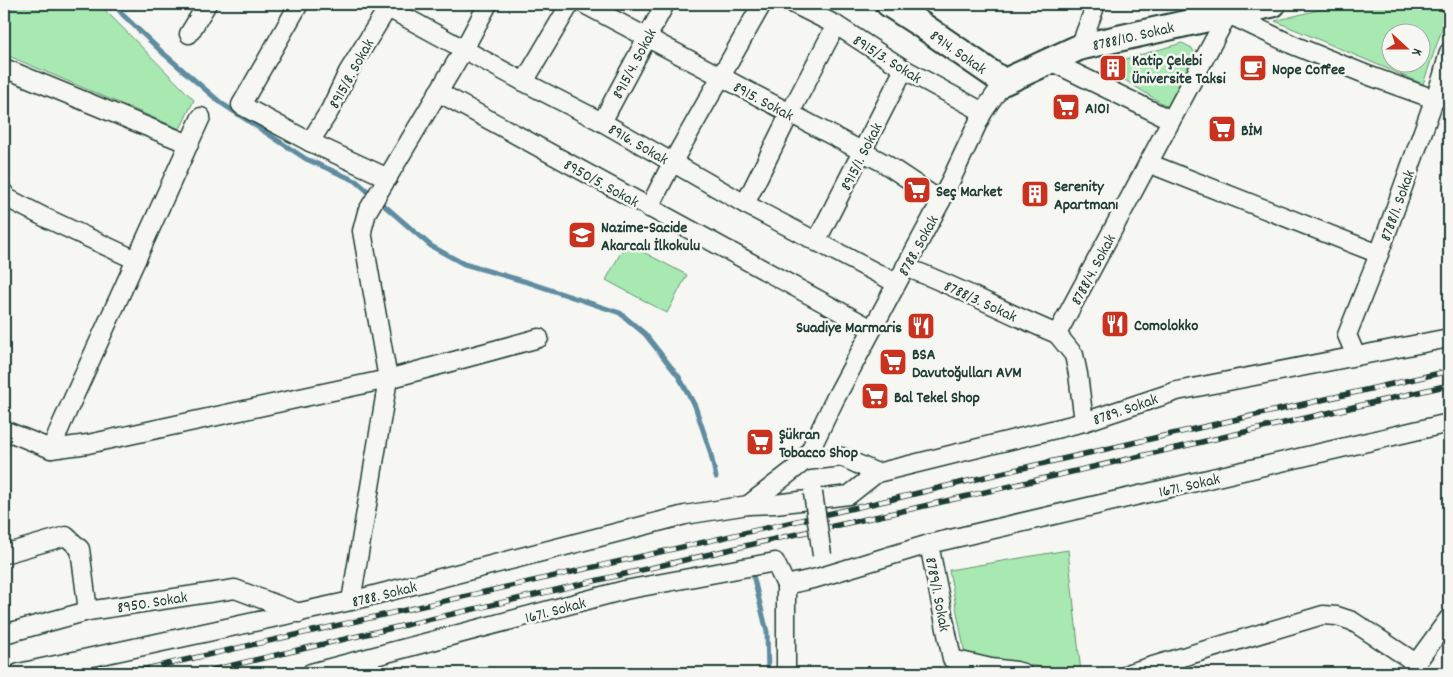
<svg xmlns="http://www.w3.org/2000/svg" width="1453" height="677" font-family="Dekko,sans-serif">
<rect width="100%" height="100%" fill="#f6f6f2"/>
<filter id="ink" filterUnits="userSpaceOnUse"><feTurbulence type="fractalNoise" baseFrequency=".02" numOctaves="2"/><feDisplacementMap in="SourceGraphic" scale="10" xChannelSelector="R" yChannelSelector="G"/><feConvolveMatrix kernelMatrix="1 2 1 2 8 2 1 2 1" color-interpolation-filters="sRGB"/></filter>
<g filter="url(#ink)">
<g fill="#a8e9b1" stroke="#649372" fill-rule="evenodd">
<path d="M4 4H99L194 100 180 129 4 54Z"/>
<path d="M1341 4H1449V9L1423 84 1275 21ZM1390 32H1420V62H1390Z"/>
<path d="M1182 43 1192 48 1195 55 1168 107 1123 79 1122 60Z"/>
<path d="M626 243 687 275 667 313 606 280Z"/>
<path d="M1068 550 1081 673H1074L1007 661 965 654 949 570Z"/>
</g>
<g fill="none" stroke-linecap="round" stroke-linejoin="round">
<g stroke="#5f8ca0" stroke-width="5">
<path d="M114 4 123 15 163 53 221 103 306 159 356 181 431 246 464 264 527 282 620 313 645 334 679 377 695 406 710 451 716 477"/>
<path d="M753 575 767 632 768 673"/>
</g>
<defs>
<g id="street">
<path d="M299 4 241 105 310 142 388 178"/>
<path d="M381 4 524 82 602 122 745 204 896 283"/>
<path d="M584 4 884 163 941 201"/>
<path d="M794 4 836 25 904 69 983 112"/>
<path d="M189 34 207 4"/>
<path d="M1080 47 1096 4"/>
<path d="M1050 61 1171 120"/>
<path d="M4 68 189 144"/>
<path d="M524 82 570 4"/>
<path d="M438 92 872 329"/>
<path d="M602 122 665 4"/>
<path d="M310 142 330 110 348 72 390 4"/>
<path d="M1148 163 1379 254"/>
<path d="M4 193 7 198 46 218 136 260"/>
<path d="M745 204 790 113 836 25"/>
<path d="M649 208 672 163 762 4"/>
<path d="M816 242 904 69"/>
<path d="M905 267C957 286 1006 313 1057 334"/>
<path d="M1356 356 1347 335 1379 254 1442 78 1449 52"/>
<path d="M1084 422 1078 374 1074 355 1057 334 1228 14 1293 45 1370 76 1434 99 1449 95"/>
<path d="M4 430 51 449 88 444 388 379 539 338"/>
<path d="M51 449 62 423 201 117"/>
<path d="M805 461 842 457 877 473 1084 422 1177 391 1449 338"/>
<path d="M748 505 805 461 835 399 941 201 983 112 1004 82"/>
<path d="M929 544 952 659 991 668 1016 671 1023 673"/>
<path d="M4 554 66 536 80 549 88 611"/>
<path d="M786 585 817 578 929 544 1449 423"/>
<path d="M351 601 388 379 362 231 367 212 464 49 488 4"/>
<path d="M4 634 88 611 235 589 299 613"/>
<path d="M19 673 351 601 685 515 748 505 775 504 849 495 877 473"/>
<path d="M311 673 625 590 775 562 786 585V673"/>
<path d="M1129 673 1323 615 1337 616 1352 621 1416 663"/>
<path d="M1409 673 1449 618"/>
</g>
<path id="secondary" d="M889 4 920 24 1004 82 1080 47 1273 4"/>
</defs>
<use href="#street" stroke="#1f3d34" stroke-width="21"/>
<use href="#secondary" stroke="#1f3d34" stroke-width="29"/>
<use href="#street" stroke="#f6f6f2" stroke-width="18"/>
<use href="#secondary" stroke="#f6f6f2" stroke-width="25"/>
<defs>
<g id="rail">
<path d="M128 673 889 500 1014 470 1449 371"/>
<path d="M199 673 788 536 898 512 1449 385"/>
</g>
</defs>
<use href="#rail" stroke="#1f3d34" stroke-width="5.5"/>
<use href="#rail" stroke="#f6f6f2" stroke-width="4" stroke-dasharray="11" stroke-linecap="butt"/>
<defs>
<path id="street-bridge" d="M813 493 822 555"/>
</defs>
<use href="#street-bridge" stroke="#1f3d34" stroke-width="21" stroke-linecap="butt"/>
<use href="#street-bridge" stroke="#f6f6f2" stroke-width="18"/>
</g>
</g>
<defs>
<symbol id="building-square" viewBox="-11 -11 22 22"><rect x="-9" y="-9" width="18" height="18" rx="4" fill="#c8321e" stroke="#f6f6f2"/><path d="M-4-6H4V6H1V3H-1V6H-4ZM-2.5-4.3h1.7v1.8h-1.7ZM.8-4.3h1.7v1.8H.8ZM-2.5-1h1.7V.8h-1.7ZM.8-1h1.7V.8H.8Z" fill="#fff"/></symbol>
<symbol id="cafe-square" viewBox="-11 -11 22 22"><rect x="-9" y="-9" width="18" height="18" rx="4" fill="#c8321e" stroke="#f6f6f2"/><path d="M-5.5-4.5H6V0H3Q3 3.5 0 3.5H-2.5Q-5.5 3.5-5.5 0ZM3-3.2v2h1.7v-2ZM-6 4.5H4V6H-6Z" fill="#fff"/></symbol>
<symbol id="supermarket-square" viewBox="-11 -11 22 22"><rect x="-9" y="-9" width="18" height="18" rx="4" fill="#c8321e" stroke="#f6f6f2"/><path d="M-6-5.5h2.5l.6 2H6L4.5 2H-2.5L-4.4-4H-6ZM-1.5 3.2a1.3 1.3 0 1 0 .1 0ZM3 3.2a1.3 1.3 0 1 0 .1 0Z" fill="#fff"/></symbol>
<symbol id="school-square" viewBox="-11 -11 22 22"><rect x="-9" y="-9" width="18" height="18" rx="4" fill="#c8321e" stroke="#f6f6f2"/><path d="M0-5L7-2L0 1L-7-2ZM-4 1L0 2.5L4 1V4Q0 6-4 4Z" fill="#fff"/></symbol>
<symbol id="restaurant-square" viewBox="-11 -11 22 22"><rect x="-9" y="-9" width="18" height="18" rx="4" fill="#c8321e" stroke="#f6f6f2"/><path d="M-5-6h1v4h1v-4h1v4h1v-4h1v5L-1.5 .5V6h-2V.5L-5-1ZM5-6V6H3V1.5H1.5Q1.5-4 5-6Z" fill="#fff"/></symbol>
</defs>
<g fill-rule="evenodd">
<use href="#building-square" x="1097" y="52" width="32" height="32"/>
<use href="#cafe-square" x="1237" y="52" width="32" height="32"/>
<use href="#supermarket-square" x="1050" y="91" width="32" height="32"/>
<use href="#supermarket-square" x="1206" y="113" width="32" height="32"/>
<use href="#supermarket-square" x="901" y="174" width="32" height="32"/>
<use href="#building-square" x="1019" y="178" width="32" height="32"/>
<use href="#school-square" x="566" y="219" width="32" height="32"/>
<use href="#restaurant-square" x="1099" y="308" width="32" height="32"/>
<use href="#restaurant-square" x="905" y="310" width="32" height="32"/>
<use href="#supermarket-square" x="877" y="346" width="32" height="32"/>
<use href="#supermarket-square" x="859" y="380" width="32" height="32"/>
<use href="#supermarket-square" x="744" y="426" width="32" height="32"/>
</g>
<g text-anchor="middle" stroke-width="5" stroke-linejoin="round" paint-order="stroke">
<g font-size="16" fill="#1f3d34" stroke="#f6f6f2">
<text transform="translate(1133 35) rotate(-13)" y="6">8788/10. Sokak</text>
<text transform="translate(959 51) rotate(35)" y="6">8914. Sokak</text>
<text transform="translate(888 58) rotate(32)" y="6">8915/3. Sokak</text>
<text transform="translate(633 63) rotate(-62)" y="6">8915/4. Sokak</text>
<text transform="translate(350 73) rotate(-61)" y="6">8915/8. Sokak</text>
<text transform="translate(764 100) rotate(28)" y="6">8915. Sokak</text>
<text transform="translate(639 143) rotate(30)" y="6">8916. Sokak</text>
<text transform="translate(860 156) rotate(-63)" y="6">8915/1. Sokak</text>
<text transform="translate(602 182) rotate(29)" y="6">8950/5. Sokak</text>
<text transform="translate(1396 205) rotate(-70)" y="6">8788/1. Sokak</text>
<text transform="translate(917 245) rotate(-61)" y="6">8788. Sokak</text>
<text transform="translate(1092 269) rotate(-62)" y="6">8788/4. Sokak</text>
<text transform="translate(981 300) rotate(25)" y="6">8788/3. Sokak</text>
<text transform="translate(1125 408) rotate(-19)" y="6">8789. Sokak</text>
<text transform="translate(1189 484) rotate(-13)" y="6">1671. Sokak</text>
<text transform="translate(384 593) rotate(-14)" y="6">8788. Sokak</text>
<text transform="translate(939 594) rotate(79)" y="6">8789/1. Sokak</text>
<text transform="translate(152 601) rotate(-9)" y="6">8950. Sokak</text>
<text transform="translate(555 609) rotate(-15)" y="6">1671. Sokak</text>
</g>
<g font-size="16" font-weight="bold" fill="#1f3d34" stroke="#f6f6f2" text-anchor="start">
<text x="1132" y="65">Katip Çelebi<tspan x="1132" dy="18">Üniversite Taksi</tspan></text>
<text x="1272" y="74">Nope Coffee</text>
<text x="1085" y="113">A101</text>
<text x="1241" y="135">BİM</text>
<text x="1054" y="191">Serenity<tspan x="1054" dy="18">Apartmanı</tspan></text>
<text x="936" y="196">Seç Market</text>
<text x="601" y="232">Nazime-Sacide<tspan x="601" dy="18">Akarcalı İlkokulu</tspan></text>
<text x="1134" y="330">Comolokko</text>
<text x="902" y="332" text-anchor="end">Suadiye Marmaris</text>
<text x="912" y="359">BSA<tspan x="912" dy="18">Davutoğulları AVM</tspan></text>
<text x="894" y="402">Bal Tekel Shop</text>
<text x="779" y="439">Şükran<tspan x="779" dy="18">Tobacco Shop</tspan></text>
</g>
</g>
<rect width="1453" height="677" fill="none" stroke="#f6f6f2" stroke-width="20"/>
<rect x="10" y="10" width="1433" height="657" fill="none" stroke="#1f3d34" stroke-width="2" filter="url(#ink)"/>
<g transform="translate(1406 48) rotate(111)"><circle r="24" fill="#f6f6f2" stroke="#a0aca6"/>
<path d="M0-4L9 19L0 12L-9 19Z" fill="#c8321e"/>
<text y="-8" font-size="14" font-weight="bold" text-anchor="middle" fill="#1f3d34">K</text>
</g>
</svg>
